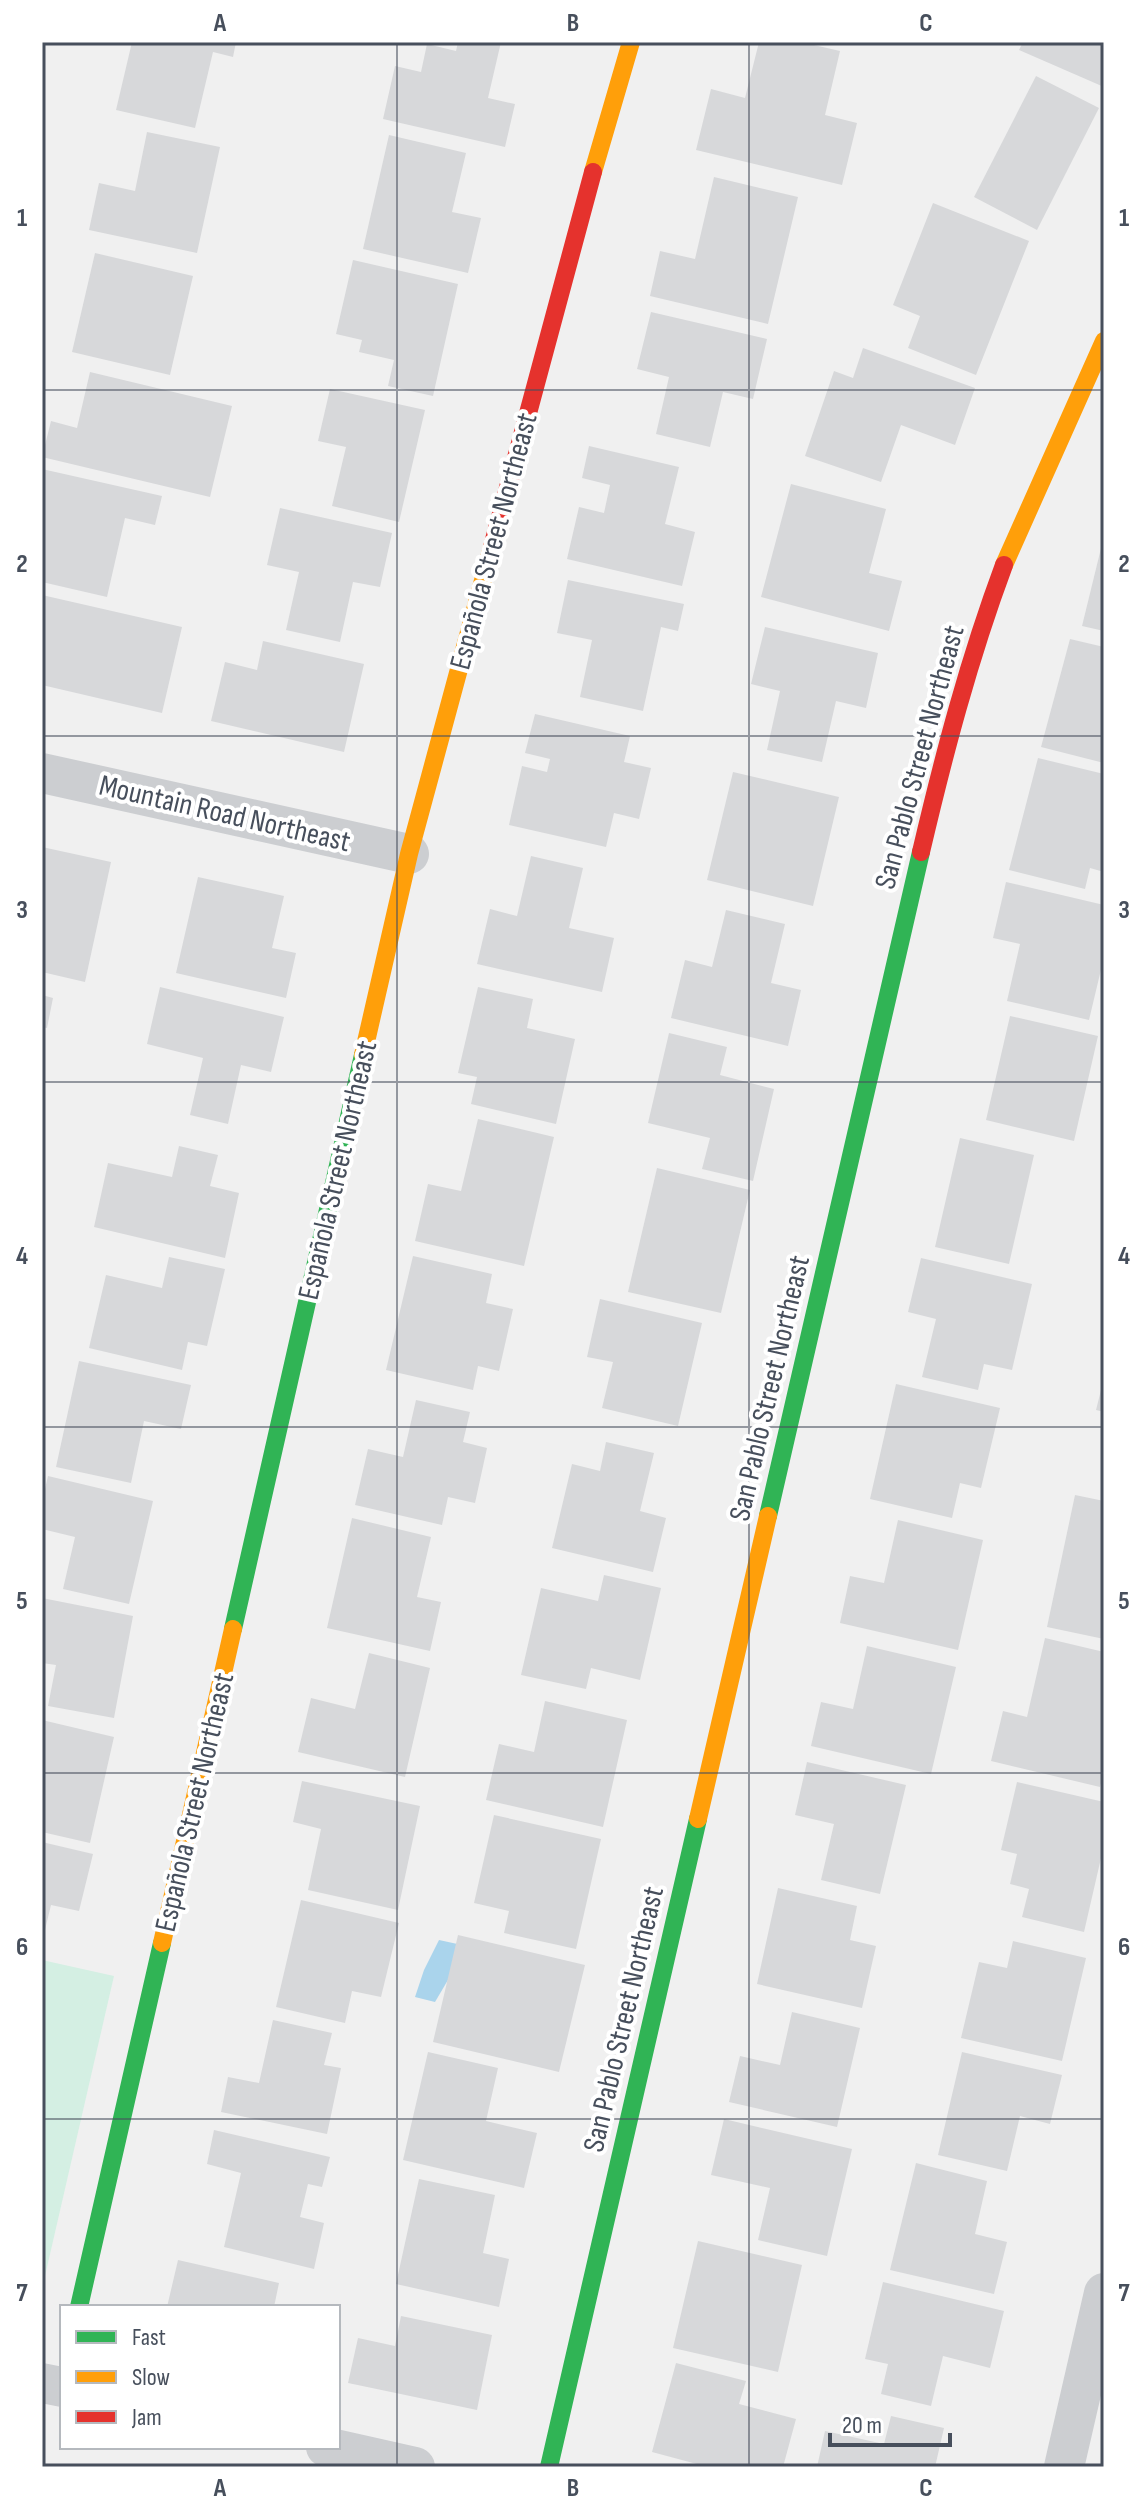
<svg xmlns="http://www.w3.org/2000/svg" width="1146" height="2509" font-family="'Sofia Sans Condensed',sans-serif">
<rect width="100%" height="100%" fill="#f0f0f0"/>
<path fill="#d4efe3" d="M42 1960 114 1976 42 2289Z"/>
<path fill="#aad4ec" d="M439 1940 462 1945 455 1968 435 2002 415 1997 424 1970Z"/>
<g fill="#d7d8da">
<path d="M132 42H236L233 57 213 52 195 128 116 110Z"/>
<path d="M458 42H501L488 98 515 104 505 147 383 119 395 66 421 72 427 44 456 51Z"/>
<path d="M759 42H801L840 51 825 115 857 123 842 185 696 150 711 89 745 98Z"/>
<path d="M1023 42H1104V87L1019 50Z"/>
<path d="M1036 76 1099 108 1037 230 974 197Z"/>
<path d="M147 132 220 147 197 253 89 230 99 183 135 191Z"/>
<path d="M389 135 466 153 452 212 481 218 468 273 363 249Z"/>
<path d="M714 177 798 197 768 324 650 296 660 251 695 259Z"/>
<path d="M933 203 1029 241 976 375 908 348 920 316 893 305Z"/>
<path d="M95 253 193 276 170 375 72 352Z"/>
<path d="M353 260 458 284 433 396 388 386 394 360 359 352 362 340 336 334Z"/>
<path d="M651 312 767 339 753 399 723 392 710 447 656 434 669 377 637 369Z"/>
<path d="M863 348 975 388 955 445 901 425 881 482 805 456 834 371 853 378Z"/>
<path d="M90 372 232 406 210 497 42 457 51 421 77 428Z"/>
<path d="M330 389 425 410 399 522 332 506 346 447 318 441Z"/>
<path d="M589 446 679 467 665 524 695 532 682 586 567 559 579 507 604 513 610 485 582 478Z"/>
<path d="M42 469 162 496 155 525 125 518 107 597 42 582Z"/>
<path d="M791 484 886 509 869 573 902 581 889 631 761 597Z"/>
<path d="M280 508 392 533 380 587 353 582 340 642 286 630 299 572 267 565Z"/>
<path d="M1103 540H1104V631L1082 626Z"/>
<path d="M568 580 684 604 678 631 661 627 643 711 580 697 592 640 557 633Z"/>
<path d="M42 595 182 627 162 713 42 685Z"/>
<path d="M765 627 878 653 866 708 836 701 822 762 767 750 780 691 751 684Z"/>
<path d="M1070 639 1104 647V763L1041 747Z"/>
<path d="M263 641 364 664 344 752 211 721 225 662 257 670Z"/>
<path d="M535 714 630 736 624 762 651 768 639 819 614 813 606 847 509 825 522 766 547 772 550 759 525 753Z"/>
<path d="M1038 758 1104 774V872L1090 868 1085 889 1009 870Z"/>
<path d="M733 772 839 797 813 906 707 880Z"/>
<path d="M42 847 111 862 85 982 42 972Z"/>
<path d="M531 856 583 868 569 928 614 938 602 992 477 964 490 909 517 916Z"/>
<path d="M198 877 284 896 272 948 296 953 286 998 176 973Z"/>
<path d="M1006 882 1104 905V957L1089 1020 1007 1001 1020 944 993 938Z"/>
<path d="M726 910 785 924 771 983 801 990 788 1046 671 1018 685 960 712 967Z"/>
<path d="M160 987 284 1017 271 1072 241 1065 228 1124 190 1115 203 1058 147 1044Z"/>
<path d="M478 987 533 999 527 1028 575 1039 556 1124 471 1104 477 1077 458 1073Z"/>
<path d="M42 995 53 998 47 1028 42 1027Z"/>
<path d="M1010 1016 1098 1036 1074 1141 986 1120Z"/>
<path d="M669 1033 727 1047 720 1075 774 1089 753 1181 702 1169 710 1138 648 1123Z"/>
<path d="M478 1119 554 1137 524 1266 415 1241 428 1184 461 1191Z"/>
<path d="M960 1138 1034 1155 1009 1264 935 1247Z"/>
<path d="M179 1146 218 1155 210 1186 239 1193 225 1258 94 1227 108 1163 172 1177Z"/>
<path d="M657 1168 750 1190 721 1313 628 1292Z"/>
<path d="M413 1256 492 1274 486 1303 513 1309 499 1371 478 1366 473 1390 386 1370Z"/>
<path d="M169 1257 225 1269 207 1346 188 1342 182 1370 89 1348 106 1275 162 1288Z"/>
<path d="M921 1258 1032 1284 1012 1370 984 1364 978 1390 922 1377 936 1319 908 1312Z"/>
<path d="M600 1299 702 1323 678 1426 602 1408 613 1362 587 1357Z"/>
<path d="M79 1361 191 1385 181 1429 144 1421 131 1483 56 1467Z"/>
<path d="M1103 1382H1104V1412L1096 1410Z"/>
<path d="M896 1384 1000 1408 981 1488 960 1483 952 1518 870 1499Z"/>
<path d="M416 1400 470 1412 463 1442 487 1448 475 1503 448 1497 442 1525 355 1505 368 1449 403 1457Z"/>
<path d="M606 1442 654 1453 640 1511 666 1518 653 1572 552 1548 572 1464 600 1471Z"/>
<path d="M48 1476 153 1501 129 1604 63 1589 75 1537 42 1529V1502Z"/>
<path d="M1075 1495 1104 1501V1639L1047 1627Z"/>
<path d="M352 1518 431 1537 417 1597 441 1602 430 1651 327 1628Z"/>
<path d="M898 1520 983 1540 958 1650 840 1623 850 1576 884 1583Z"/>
<path d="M604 1575 661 1588 640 1680 591 1668 586 1689 521 1675 541 1588 598 1601Z"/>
<path d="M42 1598 133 1616 114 1718 48 1706 56 1665 42 1663Z"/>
<path d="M1045 1638 1104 1652V1771L1100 1787 991 1761 1003 1711 1027 1717Z"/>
<path d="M867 1646 956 1667 931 1774 811 1746 821 1702 853 1709Z"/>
<path d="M369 1653 430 1668 405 1777 298 1752 311 1698 355 1709Z"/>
<path d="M545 1701 627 1720 603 1827 486 1800 499 1744 534 1752Z"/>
<path d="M42 1720 114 1737 90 1843 42 1832Z"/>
<path d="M807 1762 906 1785 880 1894 821 1880 834 1824 795 1815Z"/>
<path d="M302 1781 420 1806 398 1910 308 1890 321 1829 293 1822Z"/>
<path d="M1017 1782 1104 1802V1845L1084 1932 1022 1917 1029 1889 1010 1884 1017 1854 1001 1850Z"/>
<path d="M494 1815 601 1839 576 1949 504 1933 509 1911 474 1903Z"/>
<path d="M42 1842 93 1854 79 1911 51 1905 43 1938Z"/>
<path d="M778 1888 857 1906 850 1940 876 1946 862 2008 757 1984Z"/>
<path d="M301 1900 399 1923 381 1997 352 1991 345 2023 276 2007Z"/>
<path d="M458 1935 585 1965 559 2072 433 2042Z"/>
<path d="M1013 1941 1086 1958 1062 2061 961 2038 979 1962 1007 1968Z"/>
<path d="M792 2012 860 2028 837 2127 729 2102 740 2056 780 2065Z"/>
<path d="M273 2020 332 2033 324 2065 341 2068 327 2134 221 2112 228 2077 259 2083Z"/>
<path d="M428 2052 498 2068 486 2121 537 2133 524 2188 403 2160Z"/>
<path d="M962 2052 1062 2075 1050 2124 1020 2116 1007 2171 938 2155Z"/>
<path d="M724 2119 852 2149 827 2256 758 2240 770 2188 711 2175Z"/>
<path d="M214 2130 330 2157 322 2187 308 2184 300 2217 324 2223 314 2269 224 2247 241 2173 207 2164Z"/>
<path d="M916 2163 987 2181 975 2234 1007 2242 994 2294 890 2270Z"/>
<path d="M419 2179 495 2195 483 2253 509 2259 499 2307 396 2284Z"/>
<path d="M698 2241 802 2265 778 2372 673 2348Z"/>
<path d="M178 2260 279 2283 274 2307H167Z"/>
<path d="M883 2282 1004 2311 990 2368 943 2356 931 2406 881 2394 888 2364 865 2359Z"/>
<path d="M401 2316 492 2335 477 2410 348 2383 358 2338 395 2346Z"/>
<path d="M676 2363 746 2381 739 2404 796 2419 783 2467H708L652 2452Z"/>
<path d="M891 2416 944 2428 935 2467H817L825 2431 884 2444Z"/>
</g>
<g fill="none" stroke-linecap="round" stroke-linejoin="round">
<g stroke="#ccced1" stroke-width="40">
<path d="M42 773 409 854"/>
<path d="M42 2383 62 2387"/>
<path d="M326 2447 415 2467"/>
<path d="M1064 2467 1104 2293"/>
</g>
<g stroke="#30b455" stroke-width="18">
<path d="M768 1516 921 852"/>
<path d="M233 1629 363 1055"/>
<path d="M79 2307 162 1943"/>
<path d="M549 2467 698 1819"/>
</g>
<g stroke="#ff9f0a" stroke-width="18">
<path d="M593 172 631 42"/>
<path d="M1004 565 1104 341"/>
<path d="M363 1055 409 854 492 547"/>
<path d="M698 1819 768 1516"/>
<path d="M162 1943 233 1629"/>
</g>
<g stroke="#e5322d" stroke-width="18">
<path d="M492 547 593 172"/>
<path d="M921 852C944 754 969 659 1004 565"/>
</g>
</g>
<path fill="none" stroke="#474f5c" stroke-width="2" stroke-opacity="0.55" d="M397 42V2467M749 42V2467M42 390H1104M42 736H1104M42 1082H1104M42 1427H1104M42 1773H1104M42 2119H1104"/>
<g text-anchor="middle" stroke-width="8" stroke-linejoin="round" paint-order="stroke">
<g font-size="30" fill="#474f5c" stroke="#fff">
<text transform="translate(493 541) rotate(-75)" y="10">Española Street Northeast</text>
<text transform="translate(919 757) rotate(-75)" y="10">San Pablo Street Northeast</text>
<text transform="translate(225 813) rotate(13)" y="10">Mountain Road Northeast</text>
<text transform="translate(337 1170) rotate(-77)" y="10">Española Street Northeast</text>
<text transform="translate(769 1388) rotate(-77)" y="10">San Pablo Street Northeast</text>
<text transform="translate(194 1802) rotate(-77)" y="10">Española Street Northeast</text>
<text transform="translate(623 2019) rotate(-77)" y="10">San Pablo Street Northeast</text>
</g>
</g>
<rect width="1146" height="2509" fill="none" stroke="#ffffff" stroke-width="88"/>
<rect x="60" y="2305" width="280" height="144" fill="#ffffff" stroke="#b5b9be" stroke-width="2"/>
<rect x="76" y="2331" width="40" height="12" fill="#30b455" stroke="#b5b9be" stroke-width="2"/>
<text x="132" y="2345" font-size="24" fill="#474f5c">Fast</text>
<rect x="76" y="2371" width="40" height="12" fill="#ff9f0a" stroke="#b5b9be" stroke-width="2"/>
<text x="132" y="2385" font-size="24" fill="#474f5c">Slow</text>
<rect x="76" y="2411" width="40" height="12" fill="#e5322d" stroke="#b5b9be" stroke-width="2"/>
<text x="132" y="2425" font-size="24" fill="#474f5c">Jam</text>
<path d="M830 2433v12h120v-12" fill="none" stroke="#474f5c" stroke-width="4"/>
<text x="842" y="2433" font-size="24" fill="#474f5c" stroke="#ffffff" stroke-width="6" paint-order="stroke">20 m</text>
<rect x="44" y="44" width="1058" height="2421" fill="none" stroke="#474f5c" stroke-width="3"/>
<g font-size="26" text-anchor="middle" font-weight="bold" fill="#474f5c">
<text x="220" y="31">A</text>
<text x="573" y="31">B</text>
<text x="926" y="31">C</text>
<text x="22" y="226">1</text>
<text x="1124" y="226">1</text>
<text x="22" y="572">2</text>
<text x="1124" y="572">2</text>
<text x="22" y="918">3</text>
<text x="1124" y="918">3</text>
<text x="22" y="1264">4</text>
<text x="1124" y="1264">4</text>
<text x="22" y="1609">5</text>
<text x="1124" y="1609">5</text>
<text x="22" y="1955">6</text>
<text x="1124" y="1955">6</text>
<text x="22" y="2301">7</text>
<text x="1124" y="2301">7</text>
<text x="220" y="2496">A</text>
<text x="573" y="2496">B</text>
<text x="926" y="2496">C</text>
</g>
</svg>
